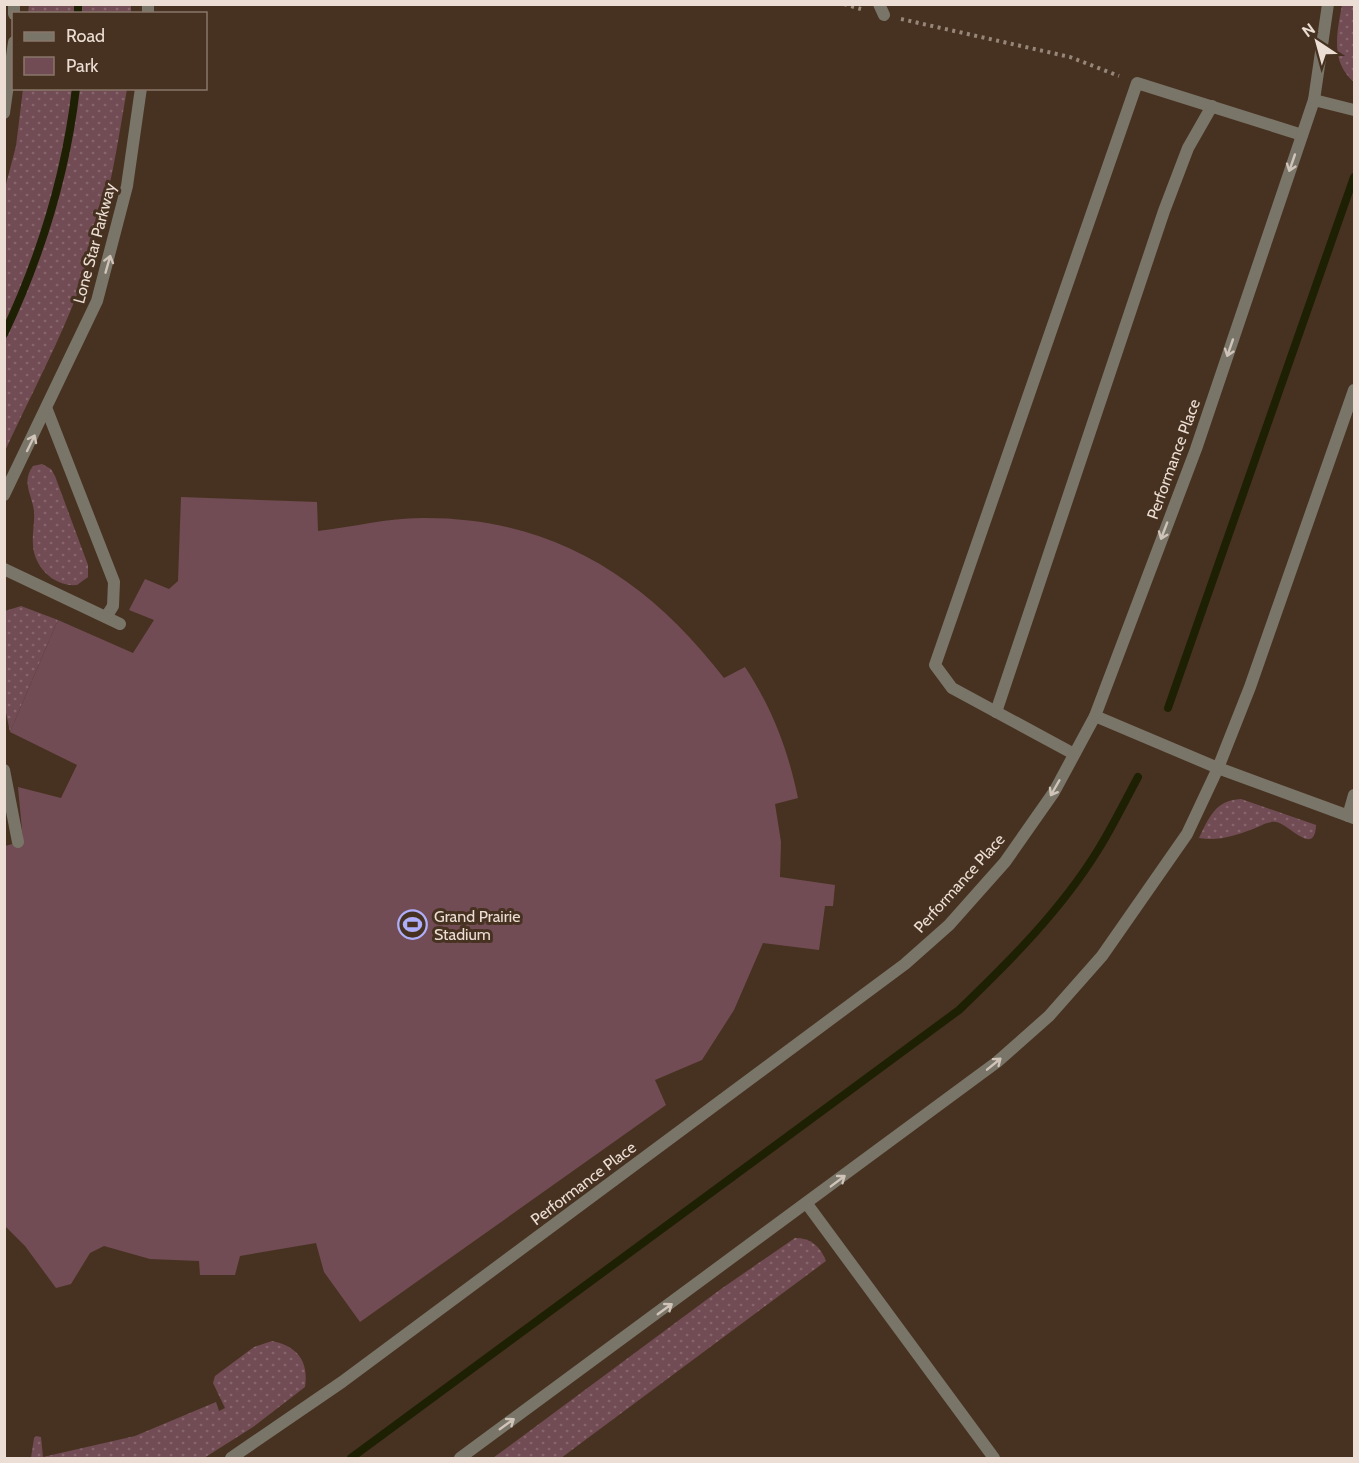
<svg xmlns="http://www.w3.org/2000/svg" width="1359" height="1463" font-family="Cabin,sans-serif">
<defs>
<pattern id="green-dots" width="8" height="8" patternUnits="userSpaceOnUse" patternTransform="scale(1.5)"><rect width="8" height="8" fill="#724c54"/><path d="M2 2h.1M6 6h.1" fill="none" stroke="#86656c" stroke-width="1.8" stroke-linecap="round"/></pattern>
</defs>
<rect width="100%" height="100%" fill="#473221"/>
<g fill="url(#green-dots)">
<path d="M29 5V4L131 5V13H28Z"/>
<path d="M1342 5H1354V82C1330 62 1337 32 1342 5Z"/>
<path d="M23 89H127C118 142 110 194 94 245 73 317 36 384 5 451V188L16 146Z"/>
<path d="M42 464 51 469 55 476 88 565V577L77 585C54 587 34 567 33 545 32 533 35 522 34 511 32 494 21 482 33 466Z"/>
<path d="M21 606 58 620 10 732 4 703 5 611Z"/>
<path d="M1241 799 1316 825C1315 858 1288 823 1276 822 1268 821 1261 826 1253 829 1234 836 1219 841 1199 838 1209 818 1215 800 1241 799Z"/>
<path d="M795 1238C811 1238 820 1246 826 1261L561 1458H493L721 1289Z"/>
<path d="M272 1341C297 1346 309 1361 305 1387L253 1427 204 1458H31L34 1438 36 1436 41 1437 43 1457 135 1436 216 1402 219 1411 225 1408 213 1383 215 1376 254 1347Z"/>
</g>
<path fill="#724c54" d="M181 497 317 502 318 531C353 527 387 518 422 518 552 517 647 578 724 678L745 667C772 708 788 750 798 798L775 804 781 842 780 877 835 885 833 906H825L819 950 763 943 734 1010 702 1060 655 1080 666 1105 360 1322 324 1272 316 1243 240 1256 235 1275H200L199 1261 150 1259 104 1246 90 1253 71 1284 56 1288 25 1246 5 1226V846L23 841 18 787 61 798 77 765 10 732 58 620 133 653 154 620 129 610 145 579 169 589 178 581Z"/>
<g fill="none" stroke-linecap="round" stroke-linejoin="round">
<g stroke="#1e2004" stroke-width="8">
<path d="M78 4V14"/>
<path d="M4 334C41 256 66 174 76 88"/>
<path d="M1168 708 1354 177"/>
<path d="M351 1458 959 1010C1010 961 1061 910 1098 850 1113 826 1125 801 1138 777"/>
</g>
<g stroke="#988779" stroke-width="4" stroke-dasharray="3 4.5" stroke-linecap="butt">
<path d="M844 4 861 9"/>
<path d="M901 19 1070 57 1119 76"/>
</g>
<g stroke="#7a7569" stroke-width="12">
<path d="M879 4 884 15"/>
<path d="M47 410 114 582 113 606 106 617"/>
<path d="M4 569 120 624"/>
<path d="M996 712 1164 211 1188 148 1212 106"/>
<path d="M1074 754 952 688 935 665 1137 83 1302 135"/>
<path d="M4 770 18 842"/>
<path d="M1348 816 1354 795"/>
<path d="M807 1204 994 1458"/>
<path d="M231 1458 342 1382 905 964 949 925 1005 862 1054 792 1095 716 1196 449 1314 100 1328 4"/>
<path d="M460 1458 997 1062 1049 1016 1102 956 1187 834 1218 768 1250 687 1354 390"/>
</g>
<g stroke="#7a7569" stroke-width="12">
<path d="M1314 100 1354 110"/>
<path d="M1095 716 1218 768 1354 818"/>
</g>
<g stroke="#7a7569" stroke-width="12">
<path d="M14 4V14"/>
<path d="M148 14V4"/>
<path d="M4 113 14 42"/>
<path d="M4 495 97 301 127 186 141 88"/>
</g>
</g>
<defs><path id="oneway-shaft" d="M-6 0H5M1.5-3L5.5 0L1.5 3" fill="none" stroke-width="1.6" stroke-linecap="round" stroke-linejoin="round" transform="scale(1.5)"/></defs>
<g stroke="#d0c4b9">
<use href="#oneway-shaft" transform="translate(1292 163) rotate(109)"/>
<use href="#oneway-shaft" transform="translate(108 264) rotate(-74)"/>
<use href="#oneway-shaft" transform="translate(1230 348) rotate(109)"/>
<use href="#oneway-shaft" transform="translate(31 443) rotate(-64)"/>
<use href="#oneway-shaft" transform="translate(1164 531) rotate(111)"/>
<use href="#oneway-shaft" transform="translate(1055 788) rotate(120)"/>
<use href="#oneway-shaft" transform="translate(994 1064) rotate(-39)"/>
<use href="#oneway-shaft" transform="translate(838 1181) rotate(-37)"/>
<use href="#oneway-shaft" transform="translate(665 1309) rotate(-36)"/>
<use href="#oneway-shaft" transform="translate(507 1424) rotate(-36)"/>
</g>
<defs>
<symbol id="stadium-ring" viewBox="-11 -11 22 22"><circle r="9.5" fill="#473221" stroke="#afaefa" stroke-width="1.5"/><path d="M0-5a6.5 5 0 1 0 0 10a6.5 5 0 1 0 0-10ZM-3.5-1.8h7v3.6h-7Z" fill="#afaefa"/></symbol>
</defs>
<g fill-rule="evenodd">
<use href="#stadium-ring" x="396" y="908" width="33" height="33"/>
</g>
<g text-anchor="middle" stroke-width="6" stroke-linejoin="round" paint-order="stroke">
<g font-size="16" fill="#ecded4" stroke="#473221">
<text transform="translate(94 243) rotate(-75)" y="6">Lone Star Parkway</text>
<text transform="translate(1173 459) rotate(-70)" y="6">Performance Place</text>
<text transform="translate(959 883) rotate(-48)" y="6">Performance Place</text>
<text transform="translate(583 1183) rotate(-37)" y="6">Performance Place</text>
</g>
<g font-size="16" fill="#ecded4" stroke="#473221" text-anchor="start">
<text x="434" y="922">Grand Prairie<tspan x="434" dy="18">Stadium</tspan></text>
</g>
</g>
<rect width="1359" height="1463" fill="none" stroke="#ecded4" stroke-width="12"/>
<rect x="12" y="12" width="195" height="78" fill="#473221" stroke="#897769" stroke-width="1.5"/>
<rect x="24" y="32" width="30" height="9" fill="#7a7569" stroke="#897769" stroke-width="1.5"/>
<text x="66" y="42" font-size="18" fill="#ecded4">Road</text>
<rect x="24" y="57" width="30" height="18" fill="#724c54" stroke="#897769" stroke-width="1.5"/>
<text x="66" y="72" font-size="18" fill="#ecded4">Park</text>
<g transform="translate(1317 42) rotate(324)" stroke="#473221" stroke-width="4.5" paint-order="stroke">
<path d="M0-4.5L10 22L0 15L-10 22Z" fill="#ecded4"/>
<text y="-9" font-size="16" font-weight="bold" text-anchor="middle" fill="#ecded4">N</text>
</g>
</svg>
